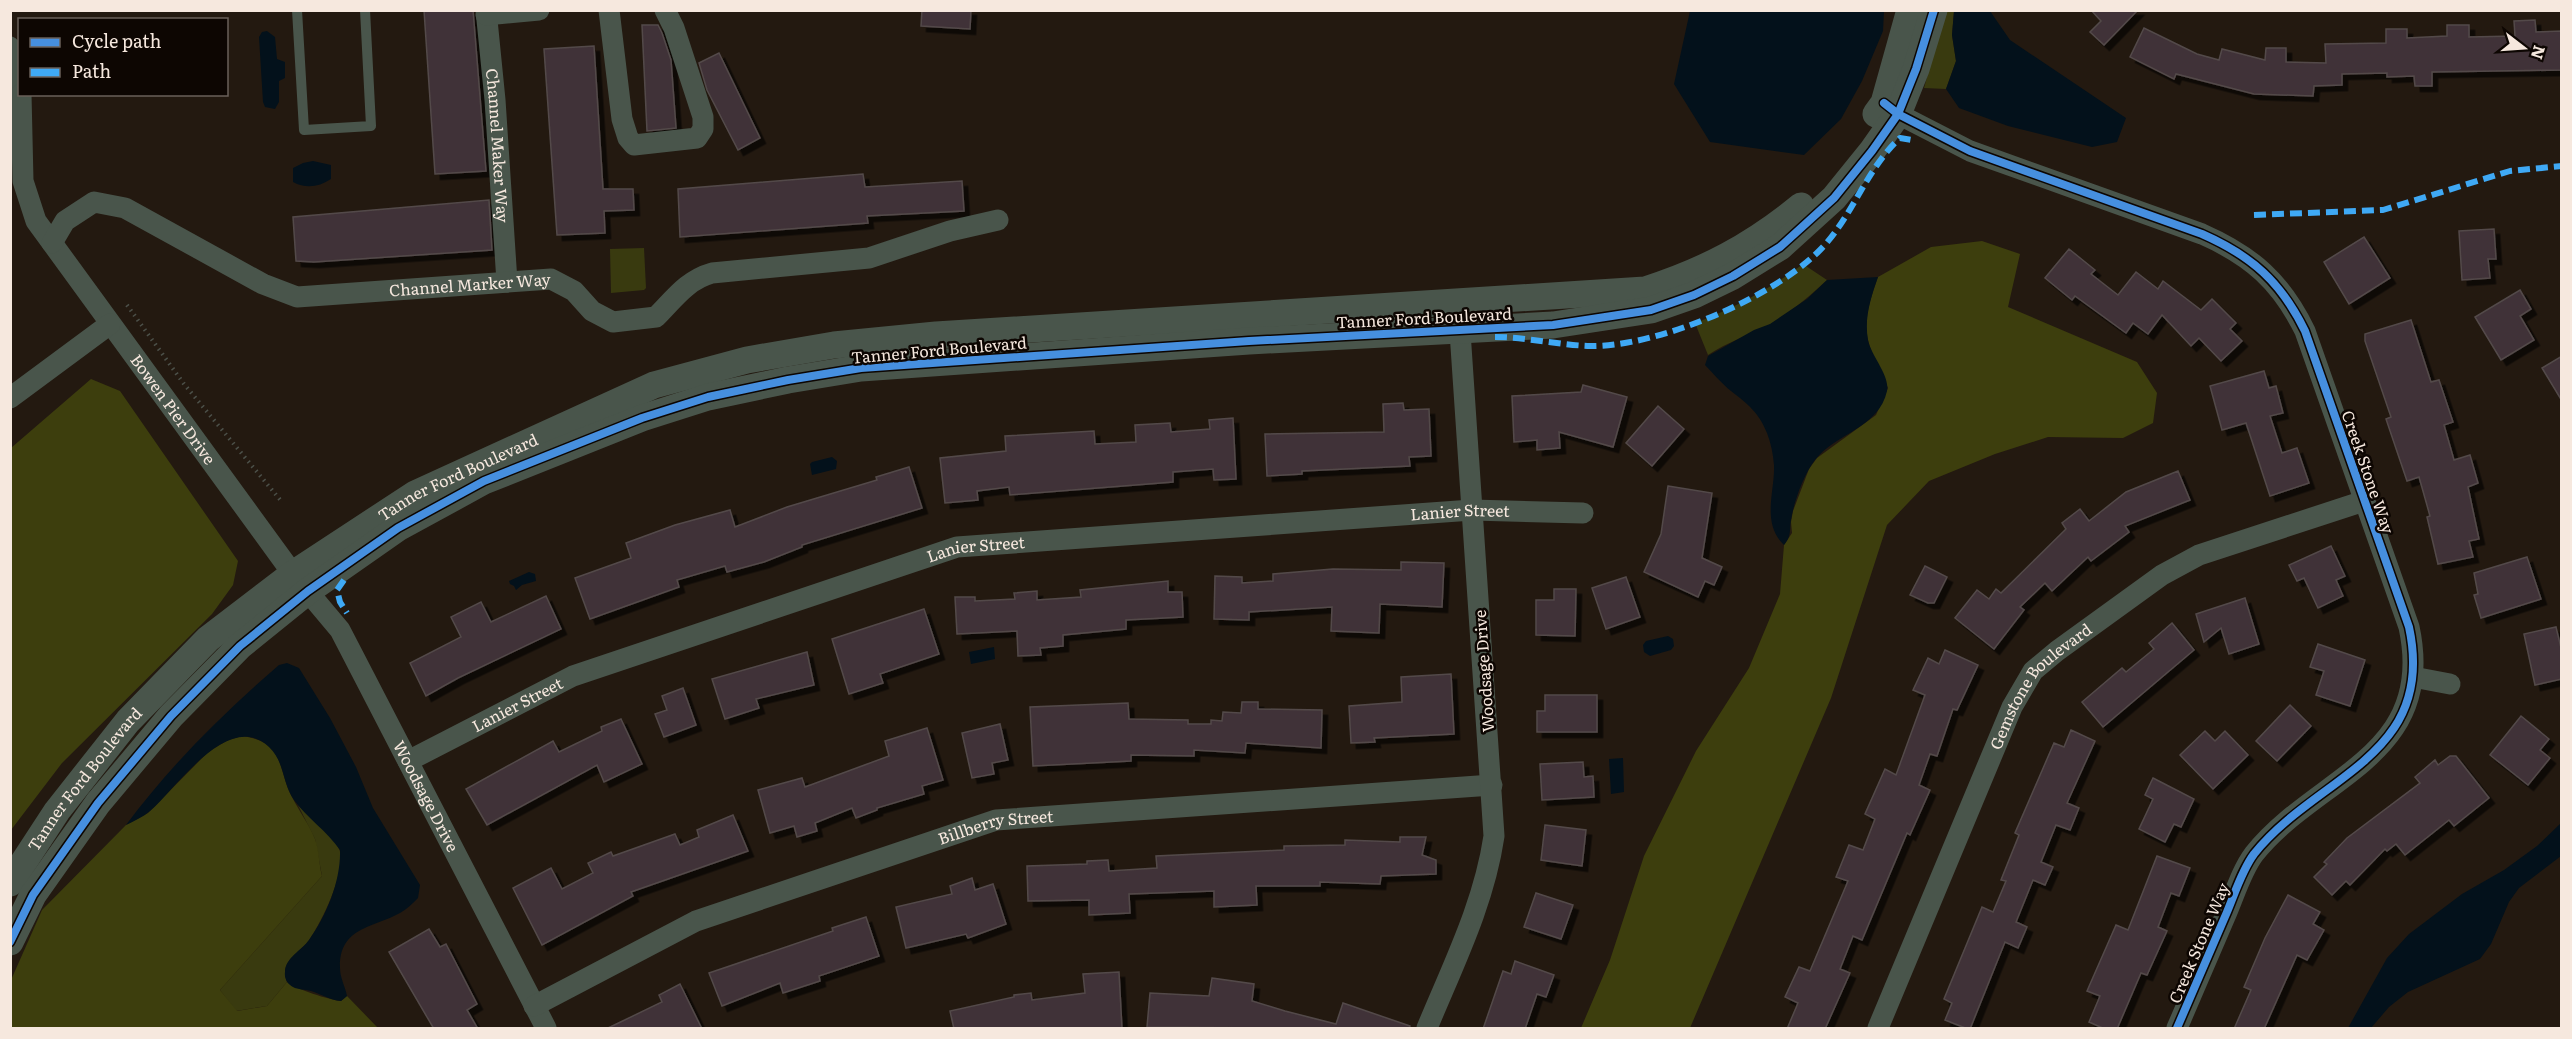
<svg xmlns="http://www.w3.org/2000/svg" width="2572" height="1039" font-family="Literata,serif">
<defs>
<filter id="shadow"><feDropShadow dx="5.5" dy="5.5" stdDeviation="0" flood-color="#0009"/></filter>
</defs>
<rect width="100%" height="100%" fill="#231910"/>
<g fill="#393a0f">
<path d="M1945 11H1954L1952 35 1956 61 1946 89 1924 88Z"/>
<path d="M644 248 646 288 644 290 611 293 610 249Z"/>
<path d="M1803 264 1827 280C1810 296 1791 312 1771 324 1750 335 1727 342 1708 355L1695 323C1734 308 1770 289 1803 264Z"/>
<path d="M298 805C310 817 332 832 339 849 348 868 321 924 309 940 303 949 292 955 287 964 284 970 285 976 287 982L267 1006 236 1011 220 990 322 876 315 839Z"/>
</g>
<g fill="#3d3e0d">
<path d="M1982 241 2020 254 2008 307 2137 362 2157 393 2153 423 2123 438 2048 437 1995 454 1929 481 1887 525 1831 698 1690 1028H1581L1610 960 1644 856 1696 751 1749 668 1780 594 1784 545 1792 533 1791 522 1793 511 1809 469 1817 458 1876 415 1888 388C1882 372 1872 357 1868 340 1863 319 1871 297 1878 277L1931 247Z"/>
<path d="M91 379 120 391 238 561 233 585 212 614 62 763 11 830V448Z"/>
<path d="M243 736C286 743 277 769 292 797 299 811 309 824 315 839 319 850 319 864 322 876L220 990 237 1011 267 1006 287 982C295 989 330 1000 341 1001L347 996 378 1028H11V980L42 910 126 825 148 813 208 752 228 740Z"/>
</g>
<g fill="#03111b">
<path d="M1690 11H1884L1883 31 1862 81 1841 119 1804 155 1710 142 1674 84Z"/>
<path d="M1954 11H1990L2010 40 2126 118 2117 142 2092 147 2008 126 1959 108 1946 89 1956 61 1952 35Z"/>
<path d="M267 31 275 37 277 59 285 62V78L279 81V102L275 109 265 107 263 102 259 37 262 32Z"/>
<path d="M313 161 331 165V179C319 187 306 189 293 182V168L303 163Z"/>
<path d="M1878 277C1871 297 1864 318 1868 340 1871 356 1890 375 1887 391 1879 428 1836 433 1815 460 1804 474 1794 501 1791 520 1789 531 1792 535 1784 545 1761 523 1775 492 1774 465 1773 454 1771 443 1767 433 1759 413 1748 404 1731 391 1722 384 1713 373 1705 365L1708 356 1754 330 1770 324 1807 299 1827 280Z"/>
<path d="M832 457 837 461 836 469 812 475 810 464 812 462Z"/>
<path d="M529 572 535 574 536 581 522 585 516 590 514 586 510 584 509 581Z"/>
<path d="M1668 636 1673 639 1674 646 1671 650 1650 656 1644 652 1643 645 1646 641Z"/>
<path d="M994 647 995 659 971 664 969 652Z"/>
<path d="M287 663 299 668 330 718 356 767 373 808 420 885 418 898C413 903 407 909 400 913 373 928 339 927 340 968 340 978 345 986 347 996L341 1001C330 1000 321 994 311 991 305 989 298 990 293 987 288 984 284 979 285 972 285 958 302 950 309 940 327 915 341 880 340 850 327 831 307 818 294 800 282 783 285 762 269 747 228 709 177 788 150 811 143 817 134 821 126 825 170 766 223 713 279 665Z"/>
<path d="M1623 758 1624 792 1611 794 1609 759Z"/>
<path d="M2561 823V856L2519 888 2509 902 2491 944 2480 959 2408 992 2389 1007 2371 1028H2348L2387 958 2409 934 2462 894 2504 870 2537 846Z"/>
</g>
<g fill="#403237" stroke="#534a4a" stroke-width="1.5" filter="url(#shadow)">
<path d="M424 10H473L486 171 435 174Z"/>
<path d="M922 10H971L970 29 921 26Z"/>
<path d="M2091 10H2138L2104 45 2090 32 2101 21Z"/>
<path d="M2535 20 2536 32 2562 31V70L2432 72V86H2415L2414 76 2387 77V73L2342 74V85L2314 86 2313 96 2254 94 2176 74 2174 79 2130 57 2144 28 2197 54 2219 60 2222 49 2265 60 2266 48H2286V62L2326 63 2325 44 2386 43V29H2407V38L2447 36V25H2469V37L2515 36 2514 21Z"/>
<path d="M642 25H658L662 33 671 60 676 128 647 131Z"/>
<path d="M594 46 603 189H633L634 210 604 211 605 233 557 235 544 49Z"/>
<path d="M719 53 760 138 738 150 707 90 699 63Z"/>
<path d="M863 174 865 187 962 181 964 211 867 216 868 223 680 237 678 189Z"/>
<path d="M489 200 492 250 314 262 296 261 293 217Z"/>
<path d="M2494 229 2496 259H2488L2490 278 2462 280 2459 231Z"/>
<path d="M2364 237 2390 278 2349 304 2324 262Z"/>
<path d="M2069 249 2095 270 2091 274 2118 295 2136 272 2158 289 2163 281 2201 310 2212 299 2236 323 2230 329 2242 341 2221 361 2199 338 2191 346 2162 315 2148 334 2133 323 2126 333 2075 296 2072 300 2045 278Z"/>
<path d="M2520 290 2531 309 2520 316 2534 340 2501 360 2475 317Z"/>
<path d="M2411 320 2431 382 2439 380 2453 422 2444 425 2454 460 2470 455 2478 483 2468 487 2479 539 2469 541 2473 557 2438 564 2427 517 2430 516 2419 477 2407 481 2386 419 2391 417 2365 341V334Z"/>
<path d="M2562 356V401L2542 368Z"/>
<path d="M2264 371 2269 388 2276 386 2283 413 2270 416 2282 453 2297 448 2309 483 2270 496 2246 423 2222 430 2210 386Z"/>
<path d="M1583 385 1627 397 1613 447 1559 432 1560 448 1537 450V440L1514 442 1512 396 1581 392Z"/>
<path d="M1403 403 1404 410 1429 409 1431 456 1409 457 1410 466 1302 471V474L1267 476 1265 434 1384 432 1383 404Z"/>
<path d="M1658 406 1684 429 1652 466 1626 443Z"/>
<path d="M1233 418 1236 479 1214 480 1213 469 1173 472V482L1010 495 1009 487 977 491 978 500 945 503 940 458 1006 451 1005 436 1094 431 1095 444 1136 442 1135 425 1170 423 1171 432 1210 429 1209 420Z"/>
<path d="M909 467 922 508 802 545V547L764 562 727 572 725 566 677 580 679 587 590 619 575 578 631 558 626 543 675 525 730 510 735 527 787 507 877 480 876 477Z"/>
<path d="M2178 471 2190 500 2125 526 2129 532 2091 561 2088 557 2052 591 2045 583 2020 607 2024 610 1994 649 1955 618 1977 590 1989 599 1996 589 2001 593 2066 529 2062 523 2080 509 2089 521 2126 492Z"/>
<path d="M1668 486 1712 493 1702 558 1722 567 1714 585 1705 581 1698 597 1644 572 1661 534Z"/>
<path d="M2331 546 2345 576 2336 580 2343 596 2318 608 2304 578 2297 581 2289 565Z"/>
<path d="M2527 557 2541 599 2481 618 2474 595 2478 594 2474 573Z"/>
<path d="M1401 562 1444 563 1442 607 1380 604 1379 633 1331 631 1332 607 1249 612V620L1214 619 1215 576 1242 577V583L1273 581V574L1333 569 1401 570Z"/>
<path d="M1925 566 1947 577 1934 603H1928L1910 595Z"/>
<path d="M1626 577 1640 617 1606 629 1592 588Z"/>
<path d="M1168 581V592H1182L1183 617 1126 620V629L1063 635V646L1040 648 1041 655 1018 656 1017 631 957 634 955 597H975V601L1015 599 1014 593 1037 591V600L1081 597 1080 590Z"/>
<path d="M1554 589H1576L1575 636 1536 635V600H1554Z"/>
<path d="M546 596 561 629 458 678 426 696 410 663 461 637 451 617 481 602 491 622Z"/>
<path d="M2245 598 2259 644 2229 654 2221 628 2204 642 2196 614Z"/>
<path d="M924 609 939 654 880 674 883 683 849 694 832 639Z"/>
<path d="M2172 623 2194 650 2103 727 2082 702 2122 668 2126 672 2154 649 2149 643Z"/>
<path d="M2556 627 2562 652V679L2535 685 2524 634Z"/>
<path d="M2318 644 2365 660 2350 706 2316 695 2324 671 2310 667Z"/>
<path d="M1945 650 1978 665 1957 710 1953 709 1937 756 1930 754 1919 785 1930 790 1910 835 1907 833 1862 940 1853 936 1840 969 1850 973 1825 1029H1787L1798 1003 1785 997 1799 967 1810 971 1848 881 1836 877 1849 845 1863 850 1875 819 1865 814 1885 769 1896 775 1925 695 1913 690 1928 658 1939 664Z"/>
<path d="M807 652 814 685 756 699 759 708 725 719 712 679Z"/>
<path d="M1451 674 1454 734 1374 738 1375 742 1351 743 1349 706 1402 702 1401 677Z"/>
<path d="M683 688 696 725 664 737 655 714 667 710 662 696Z"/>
<path d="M1545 695H1597V732H1537V711H1545Z"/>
<path d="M1242 702H1258V709L1322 710 1321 748 1246 743 1245 753 1194 750V756L1131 755V761L1033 766 1030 707 1128 703 1129 719 1188 720V724H1211V720L1222 721 1223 712 1241 713Z"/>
<path d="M2290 705 2311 726 2277 761 2256 741Z"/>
<path d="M2521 716 2549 739 2540 750 2550 758 2528 785 2490 755Z"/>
<path d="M621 719 642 764 604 782 597 765 487 825 466 789 553 741 559 752 602 731 601 727Z"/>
<path d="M1000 724 1008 760 992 763 994 774 972 778 962 733Z"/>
<path d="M927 728 943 780 922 786 924 794 877 808V810L856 818 852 808 815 823 817 831 797 837 794 826 770 833 758 790 802 778 805 787 889 756 885 741Z"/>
<path d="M2071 730 2095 741 2067 803 2079 808 2070 830 2056 825 2041 862 2053 867 2045 885 2033 880 2016 922 2027 927 2018 948 2005 942 1970 1029H1968L1945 1020 1952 1003 1944 999 1982 907 1993 912 2006 881 2001 880 2019 835 2015 833 2054 743 2064 747Z"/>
<path d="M2205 731 2215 741 2225 731 2248 755 2213 789 2180 755Z"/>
<path d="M2450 756H2456L2489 798 2454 826 2449 820 2405 855 2396 844 2387 851 2385 849 2350 885 2346 881 2332 895 2314 877 2327 864 2324 862 2347 838 2420 783 2415 777 2435 760 2438 765Z"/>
<path d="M1583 762 1584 777 1593 776 1594 797 1542 800 1540 764Z"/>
<path d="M2153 778 2194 799 2181 827 2174 824 2165 842 2139 829 2153 799 2145 795Z"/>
<path d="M733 815 748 851 631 892 633 896 542 945 513 888 551 868 562 889 593 873 588 863 611 852 613 856 675 834 680 845 699 837 697 830Z"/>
<path d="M1545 825 1586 830 1582 866 1541 860Z"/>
<path d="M1400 837H1426L1422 855 1436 860V874L1381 876 1380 884 1320 882V886H1256L1257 905 1214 907V891L1129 894 1130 913 1089 915V900L1028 901 1027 866 1087 864V861L1108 860 1109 871 1157 868 1156 856 1284 850V846L1345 845V840L1400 842Z"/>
<path d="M2157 856 2190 868 2179 896 2171 893 2158 927 2167 931 2147 975 2141 973 2117 1029H2105L2089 1022 2100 996 2087 991 2116 925 2128 930Z"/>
<path d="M972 878 975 890 993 884 1006 924 968 938 966 934 906 948 896 907 952 894 950 886Z"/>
<path d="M1536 893 1573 905 1561 939 1524 927Z"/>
<path d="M2288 895 2320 912 2313 924 2324 930 2307 960 2297 955 2264 1029H2234L2251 990 2244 987 2265 938Z"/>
<path d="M866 917 879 956 819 976 820 981 783 993 780 983 722 1006 709 973 833 931 832 928Z"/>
<path d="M429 929 440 947 446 944 477 1004 467 1010 478 1029H434L389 952Z"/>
<path d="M1515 961 1554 975 1546 997 1537 994 1525 1029H1483L1503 971 1511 974Z"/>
<path d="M1119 972 1122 1029H954L950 1011 1014 997V995L1031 993 1032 1000 1085 993 1083 974Z"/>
<path d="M1212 978 1254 984 1252 1001 1285 1011 1336 1024 1343 1003 1410 1026 1409 1029 1147 1027 1150 993 1209 996Z"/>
<path d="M680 984 702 1029H606L662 1002 659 995Z"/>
</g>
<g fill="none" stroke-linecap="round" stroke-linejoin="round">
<path stroke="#4c5049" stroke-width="4" stroke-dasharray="1.5 4.5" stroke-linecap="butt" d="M127 305 184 384 282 502"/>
<path stroke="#49554b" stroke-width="10" d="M297 10 304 130 371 126 365 10"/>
<g stroke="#49554b" stroke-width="21">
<path id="s1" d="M486 10 495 100 507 282"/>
<path d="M609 10 622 119 628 138 634 145 697 138 703 129V117L674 28 665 10"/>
<path d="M486 15 539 10"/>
<path d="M10 47 20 84"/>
<path id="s2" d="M21 94 23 181 36 221 293 574 340 630 546 1028"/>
<path d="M1887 105 1898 114 1970 151 2202 234C2252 256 2281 282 2305 331L2409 627C2437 757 2317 775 2254 854 2242 870 2235 893 2227 912 2210 951 2193 990 2177 1028"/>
<path id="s3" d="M52 243 65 221 94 202 125 208 263 284 297 297 551 279 574 291 592 311 613 322 656 317C674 299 687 280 712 273L869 258 950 231 998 220"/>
<path d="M10 398 110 324"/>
<path d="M2413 677 2450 684"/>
<path id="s4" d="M408 761 573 676 957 547 1472 510 1583 513"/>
<path id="s5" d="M534 1006 696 921 996 820 1492 785"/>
<path d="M1427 1028C1453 965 1484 904 1494 836L1458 302"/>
<path id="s6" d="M1878 1028 2012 707 2033 671 2057 651 2162 575 2199 555 2364 501"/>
</g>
<g stroke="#49554b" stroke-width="27">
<path d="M1876 114 1884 103 1910 10"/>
<path id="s7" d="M10 883 57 811 128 721 208 639 293 574 415 494 654 385 747 360 834 345 936 335 1645 290C1705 271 1752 246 1801 206"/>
<path d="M10 942 33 895 98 803 171 716 240 646 308 591 398 528 484 481 642 418 708 397 788 380 861 368 1249 341 1553 325 1651 310 1694 295 1733 276 1780 247 1834 198 1872 151 1898 114 1916 69 1934 10"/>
</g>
<g stroke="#3fa9f5" stroke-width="6" stroke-dasharray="12 6" stroke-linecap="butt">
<path d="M2254 215 2383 210 2510 171 2562 166"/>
<path d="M1495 337C1526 337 1558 345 1590 346 1657 347 1770 299 1818 252 1852 219 1865 170 1900 138L1912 140"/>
<path d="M344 580 337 590 340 602 347 613"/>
</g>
<defs>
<g id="cycleway">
<path d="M1884 103 1898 114 1970 151 2202 234C2252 256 2281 282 2305 331L2409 627C2437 757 2317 775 2254 854 2242 870 2235 893 2227 912 2210 951 2193 990 2177 1028"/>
<path d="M10 942 33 895 98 803 171 716 240 646 308 591 398 528 484 481 642 418 708 397 788 380 861 368 1249 341 1553 325 1651 310 1694 295 1733 276 1780 247 1834 198 1872 151 1898 114 1916 69 1934 10"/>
</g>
</defs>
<use href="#cycleway" stroke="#0d0602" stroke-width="11"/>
<use href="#cycleway" stroke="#468fdf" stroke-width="8"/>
</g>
<g text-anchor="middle" stroke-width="5" stroke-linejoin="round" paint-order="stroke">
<g font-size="16" fill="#f6e8de" stroke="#0d0602">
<text dy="6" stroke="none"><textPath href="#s1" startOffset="136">Channel Maker Way</textPath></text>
<text dy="6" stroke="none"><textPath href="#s3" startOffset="459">Channel Marker Way</textPath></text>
<text transform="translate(1424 318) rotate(-3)" y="6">Tanner Ford Boulevard</text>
<text transform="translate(939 350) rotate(-5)" y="6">Tanner Ford Boulevard</text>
<text dy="6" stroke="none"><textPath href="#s2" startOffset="362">Bowen Pier Drive</textPath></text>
<text transform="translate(2368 472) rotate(71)" y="6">Creek Stone Way</text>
<text dy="6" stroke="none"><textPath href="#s7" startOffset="614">Tanner Ford Boulevard</textPath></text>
<text dy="6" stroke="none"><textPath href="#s4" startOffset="1095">Lanier Street</textPath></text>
<text dy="6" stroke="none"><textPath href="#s4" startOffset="609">Lanier Street</textPath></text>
<text transform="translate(1484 671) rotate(-94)" y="6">Woodsage Drive</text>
<text dy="6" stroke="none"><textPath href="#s6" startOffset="382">Gemstone Boulevard</textPath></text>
<text dy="6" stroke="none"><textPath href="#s4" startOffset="123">Lanier Street</textPath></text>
<text dy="6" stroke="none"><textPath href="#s7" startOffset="128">Tanner Ford Boulevard</textPath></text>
<text dy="6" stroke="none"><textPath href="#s2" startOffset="826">Woodsage Drive</textPath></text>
<text dy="6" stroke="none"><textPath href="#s5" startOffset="498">Billberry Street</textPath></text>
<text transform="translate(2199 943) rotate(-67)" y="6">Creek Stone Way</text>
</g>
</g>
<rect width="2572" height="1039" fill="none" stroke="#f6e8de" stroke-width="24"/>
<rect x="18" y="18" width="210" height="78" fill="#0d0602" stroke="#6a605a" stroke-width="1.5"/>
<rect x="30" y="38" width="30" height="9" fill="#468fdf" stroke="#6a605a" stroke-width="1.5"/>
<text x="72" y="48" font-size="18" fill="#f6e8de">Cycle path</text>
<rect x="30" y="68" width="30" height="9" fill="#3fa9f5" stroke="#6a605a" stroke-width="1.5"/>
<text x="72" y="78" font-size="18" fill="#f6e8de">Path</text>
<g transform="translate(2524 48) rotate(107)" stroke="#0d0602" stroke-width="4.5" paint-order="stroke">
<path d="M0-4.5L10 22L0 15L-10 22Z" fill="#f6e8de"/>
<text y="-9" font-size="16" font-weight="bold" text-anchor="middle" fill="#f6e8de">N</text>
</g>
</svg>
